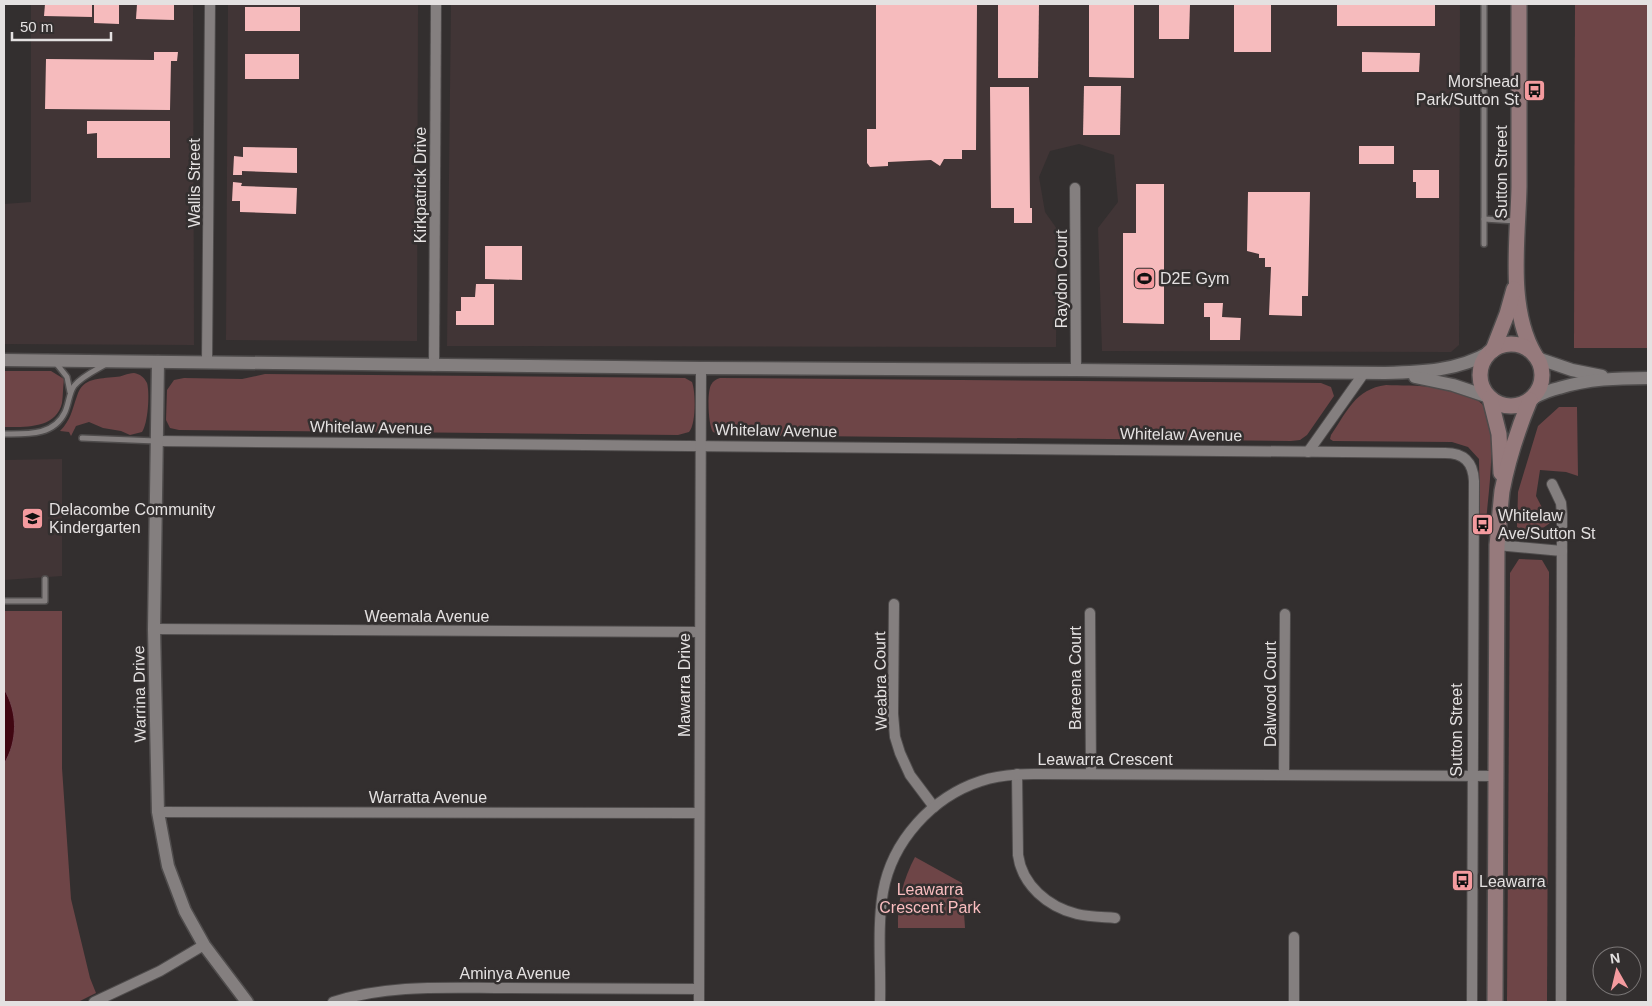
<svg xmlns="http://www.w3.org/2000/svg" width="1652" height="1006" font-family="Helvetica,sans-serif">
<rect width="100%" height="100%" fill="#332f2f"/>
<g fill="#413536">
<path d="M31 4H193L194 345 4 344V204L31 202Z"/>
<path d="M228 4H418L417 341 226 340Z"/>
<path d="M451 4H1460L1459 345 1451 352 1102 351 1098 228 1118 202 1114 155 1079 144 1050 151 1039 177 1045 212 1057 229 1056 347 447 346Z"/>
<path d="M62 459V576L4 580V460Z"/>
</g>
<g fill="#6e4547">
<path d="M1575 4H1648V348H1574Z"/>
<path d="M4 371H51L64 379C63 387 63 395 62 403 56 429 25 427 4 427Z"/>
<path d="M134 373C140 374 144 377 147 383 150 393 148 424 142 432L130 435 121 431 103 428 89 422 76 426 71 436 69 432 60 431C71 420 72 410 77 396 83 377 99 379 115 377 122 377 127 373 134 373Z"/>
<path d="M265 374 685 378 692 382C696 393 696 424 689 432L678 435 179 430 170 428 166 420 167 390 174 380 184 378 242 379Z"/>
<path d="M720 378 1321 383 1331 387 1334 396 1307 435 1300 440 1291 441 721 435 713 432C708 425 707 392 711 385 713 381 716 379 720 378Z"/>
<path d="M1386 385C1412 386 1463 384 1482 404 1499 423 1488 496 1486 522H1480L1479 459 1468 447 1452 442 1333 441 1330 439 1331 435C1347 412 1355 389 1386 385Z"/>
<path d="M1559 407H1577L1578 476 1566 472 1540 470 1536 496 1550 523 1533 535 1517 527 1518 492 1538 426Z"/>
<path d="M1519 559 1542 560 1549 572 1547 1002H1507L1510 573Z"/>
<path d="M4 611H62V768L71 899 90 978 96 993 78 1002H4Z"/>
<path d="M915 857 962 883 965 928H898C897 902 903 880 915 857Z"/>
</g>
<path fill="#410712" stroke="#724850" d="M4 689C18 712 18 741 4 764Z"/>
<g fill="#f6bbbd">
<path d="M45 4H92V17L44 16Z"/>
<path d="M94 4H119V24L94 23Z"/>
<path d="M137 4H174V20L136 19Z"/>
<path d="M876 4H977L976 150H962V159H944L940 166 931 160 888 162V166L870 167 867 163V129H876Z"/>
<path d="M998 4H1039L1038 78H998Z"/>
<path d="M1089 4H1134V78L1089 77Z"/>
<path d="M1159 4H1190L1189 39H1159Z"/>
<rect x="1234" y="4" width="37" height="48"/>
<rect x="1337" y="4" width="98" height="22"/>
<rect x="245" y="7" width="55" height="24"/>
<path d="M154 52H178L177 61H171L170 110 45 109 46 59 154 60Z"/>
<path d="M1362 52 1420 53 1419 72H1362Z"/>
<rect x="245" y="54" width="54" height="25"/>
<path d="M1084 86H1121L1120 135H1083Z"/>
<path d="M990 87H1029L1030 208H1032V223H1014V208H991Z"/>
<path d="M87 121H170V158H97V133L87 134Z"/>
<rect x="1359" y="146" width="35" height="18"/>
<path d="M243 147 297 148V173L242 171V175H233L234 156 243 157Z"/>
<path d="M1413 170H1439V198H1416V182H1413Z"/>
<path d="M233 182 242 183 241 186 297 188 296 214 240 212V201H232Z"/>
<path d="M1136 184H1164V324L1123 323V233H1136Z"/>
<path d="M1248 192H1310L1308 296H1302V316L1269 315 1271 267H1265V258H1259V254L1247 251Z"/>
<path d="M485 246H522V280L485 279Z"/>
<path d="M476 284H494V325H456V311H461V297H475Z"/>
<path d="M1204 303H1223L1222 317 1241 318 1240 340H1210V317H1204Z"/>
</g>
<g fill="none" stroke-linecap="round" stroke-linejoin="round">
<defs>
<g id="service">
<path d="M1484 219 1516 221"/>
<path d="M1484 244V4"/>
<path d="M56 363 67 377 70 392"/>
<path d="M4 434C27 434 54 436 65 412 69 403 69 393 74 386 82 376 96 370 106 364"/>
<path d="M82 438 156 441"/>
<path d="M4 601H45V579"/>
</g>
<g id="minor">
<path d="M1075 188 1076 370"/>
<path d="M207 363 210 4"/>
<path d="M434 366 436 4"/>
<path d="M157 441 1445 453C1464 453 1473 462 1474 481L1472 1002"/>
<path d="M1308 452 1364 373"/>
<path d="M1552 484 1561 503 1562 514 1561 1002"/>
<path d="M1497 545 1562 551"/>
<path d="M894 604 893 714 895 737 900 753 910 775 934 807"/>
<path d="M1090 613 1091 774"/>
<path d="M154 629 700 632"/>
<path d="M1017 774 1018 855C1022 885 1048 907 1077 914 1089 917 1103 917 1115 918"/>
<path d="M1284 775 1285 614"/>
<path d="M158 812 699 813"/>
<path d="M94 1002 160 971 204 945"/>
<path d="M333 1002C389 984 448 988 506 988 570 988 634 989 699 989"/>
<path d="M699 1002 701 368"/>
<path d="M880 1002C881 966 877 928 883 892 892 841 932 797 981 781 998 775 1016 774 1034 774L1495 776"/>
<path d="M1294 1002V937"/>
</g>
<g id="tertiary">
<path d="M1537 358 1572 370 1602 376"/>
<path d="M4 360 701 368 1076 370 1385 373C1422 372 1458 371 1490 352"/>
<path d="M158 362 154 629 158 812 168 866 185 911 204 945 247 1002"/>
<path d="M1415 377 1453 385 1489 397"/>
<path d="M1533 398C1541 394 1550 390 1559 388 1588 379 1618 378 1648 378"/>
</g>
<g id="secondary">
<path d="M1519 4C1519 65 1519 126 1519 187 1518 239 1507 308 1535 355"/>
<circle cx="1511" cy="375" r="31"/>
<path d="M1493 350 1507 314 1514 289"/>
<path d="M1490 398 1499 434 1501 473"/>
<path d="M1495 1002 1497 545C1499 527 1500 509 1502 491 1508 459 1518 429 1530 400"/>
</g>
</defs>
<use href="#service" stroke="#4f4c4c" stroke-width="8"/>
<use href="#minor" stroke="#4f4c4c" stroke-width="12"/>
<use href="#tertiary" stroke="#4f4c4c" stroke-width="15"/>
<use href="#secondary" stroke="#4f4c4c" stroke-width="18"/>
<use href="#service" stroke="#847f7f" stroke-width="5"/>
<use href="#minor" stroke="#847f7f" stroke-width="10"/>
<use href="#tertiary" stroke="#847f7f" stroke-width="12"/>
<use href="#secondary" stroke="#967a7c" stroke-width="15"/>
</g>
<defs>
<symbol id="bus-square" viewBox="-11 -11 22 22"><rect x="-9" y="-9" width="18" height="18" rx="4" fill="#f49b9f" stroke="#332f2f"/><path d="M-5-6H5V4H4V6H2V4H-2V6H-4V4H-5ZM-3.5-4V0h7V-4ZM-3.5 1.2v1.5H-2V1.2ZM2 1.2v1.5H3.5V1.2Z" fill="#111"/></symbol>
<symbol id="stadium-square" viewBox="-11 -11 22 22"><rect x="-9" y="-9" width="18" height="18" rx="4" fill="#f49b9f" stroke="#332f2f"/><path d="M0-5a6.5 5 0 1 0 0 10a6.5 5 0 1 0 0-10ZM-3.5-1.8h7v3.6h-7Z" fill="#111"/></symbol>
<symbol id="school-square" viewBox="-11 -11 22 22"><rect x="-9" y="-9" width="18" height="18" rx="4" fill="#f49b9f" stroke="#332f2f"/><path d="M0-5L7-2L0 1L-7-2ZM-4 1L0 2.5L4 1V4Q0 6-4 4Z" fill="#111"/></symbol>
</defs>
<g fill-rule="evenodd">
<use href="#bus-square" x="1522" y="78" width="25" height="25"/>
<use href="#stadium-square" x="1132" y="266" width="25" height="25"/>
<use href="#school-square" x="20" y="506" width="25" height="25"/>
<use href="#bus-square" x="1470" y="512" width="25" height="25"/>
<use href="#bus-square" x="1450" y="868" width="25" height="25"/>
</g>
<g text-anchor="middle" stroke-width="5" stroke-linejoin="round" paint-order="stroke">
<g font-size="16" fill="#e4e1e1" stroke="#332f2f" text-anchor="start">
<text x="1519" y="87" text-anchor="end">Morshead<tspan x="1519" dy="18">Park/Sutton St</tspan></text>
<text x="1160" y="284">D2E Gym</text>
<text x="49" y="515">Delacombe Community<tspan x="49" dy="18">Kindergarten</tspan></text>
<text x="1498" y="521">Whitelaw<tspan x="1498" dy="18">Ave/Sutton St</tspan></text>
<text x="1479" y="887">Leawarra</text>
</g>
<g font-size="16" fill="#e4e1e1" stroke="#332f2f">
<text transform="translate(1501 172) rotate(-90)" y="6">Sutton Street</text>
<text transform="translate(194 183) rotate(-90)" y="6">Wallis Street</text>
<text transform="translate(420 185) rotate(-90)" y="6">Kirkpatrick Drive</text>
<text transform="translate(1061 279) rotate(-90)" y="6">Raydon Court</text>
<text transform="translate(371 427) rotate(1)" y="6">Whitelaw Avenue</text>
<text transform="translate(776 430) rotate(1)" y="6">Whitelaw Avenue</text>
<text transform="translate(1181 434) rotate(1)" y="6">Whitelaw Avenue</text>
<text x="427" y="622">Weemala Avenue</text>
<text transform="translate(1075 678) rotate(-90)" y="6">Bareena Court</text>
<text transform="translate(880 681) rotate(-91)" y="6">Weabra Court</text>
<text transform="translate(684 685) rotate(-90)" y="6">Mawarra Drive</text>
<text transform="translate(139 694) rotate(-91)" y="6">Warrina Drive</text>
<text transform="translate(1270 694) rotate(-90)" y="6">Dalwood Court</text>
<text transform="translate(1456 730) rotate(-90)" y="6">Sutton Street</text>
<text x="1105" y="765">Leawarra Crescent</text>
<text x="428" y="803">Warratta Avenue</text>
<text x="515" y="979">Aminya Avenue</text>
</g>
<g font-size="16" fill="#fbbec0" stroke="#332f2f">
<text x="930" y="895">Leawarra<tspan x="930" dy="18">Crescent Park</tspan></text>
</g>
</g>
<rect width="1652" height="1006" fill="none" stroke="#e4e1e1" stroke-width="10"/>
<g transform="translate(1617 971) rotate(352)"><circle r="24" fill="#332f2f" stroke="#7a7676"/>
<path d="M0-4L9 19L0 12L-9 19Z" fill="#f49b9f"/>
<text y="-8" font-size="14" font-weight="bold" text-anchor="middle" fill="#e4e1e1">N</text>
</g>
<path d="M12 32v8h99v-8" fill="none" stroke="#e4e1e1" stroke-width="2.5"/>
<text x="20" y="32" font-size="15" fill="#e4e1e1" stroke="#332f2f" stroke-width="4" paint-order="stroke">50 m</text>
</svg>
